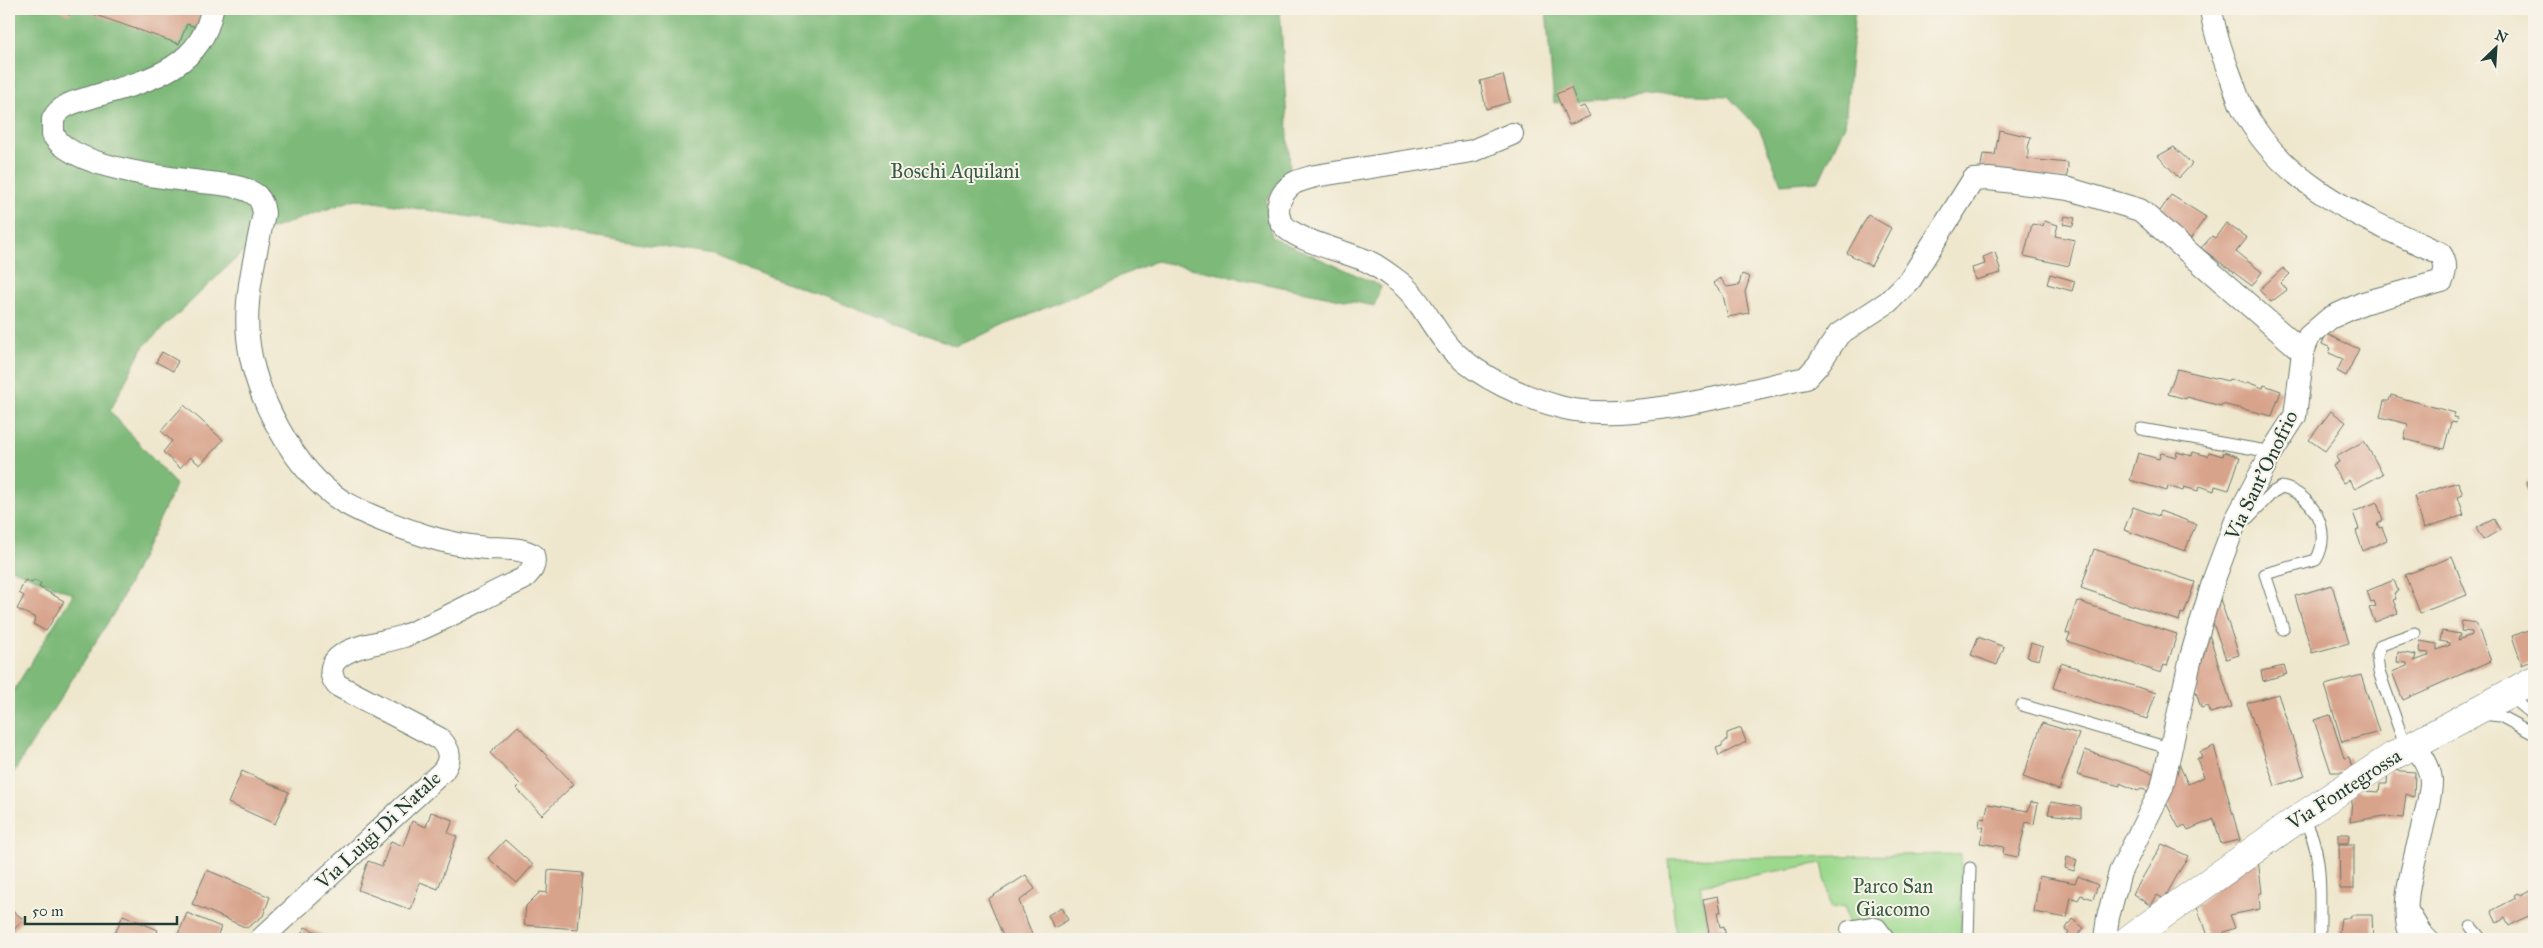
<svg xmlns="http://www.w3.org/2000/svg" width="2543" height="948" font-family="'IM FELL Great Primer',serif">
<rect width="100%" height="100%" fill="#f7f3e8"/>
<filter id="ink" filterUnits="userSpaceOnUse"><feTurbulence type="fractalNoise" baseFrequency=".02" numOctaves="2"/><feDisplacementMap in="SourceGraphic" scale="10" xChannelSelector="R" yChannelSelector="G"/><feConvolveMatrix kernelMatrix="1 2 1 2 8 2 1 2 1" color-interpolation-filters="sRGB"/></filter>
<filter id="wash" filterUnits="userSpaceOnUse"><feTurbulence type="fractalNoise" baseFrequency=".0096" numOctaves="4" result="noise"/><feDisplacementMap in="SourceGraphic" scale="20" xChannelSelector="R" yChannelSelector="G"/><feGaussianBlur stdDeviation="1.12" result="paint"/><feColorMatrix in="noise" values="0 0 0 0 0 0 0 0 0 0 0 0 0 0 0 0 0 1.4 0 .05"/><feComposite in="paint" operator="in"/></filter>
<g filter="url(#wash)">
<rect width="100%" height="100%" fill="#efe7cd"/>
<path fill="#9cd98d" stroke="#5e8b60" d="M1961 854V939H1851L1845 906 1831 908 1822 863 1700 885 1710 939H1676L1669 859Z"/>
<g fill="#7db978" stroke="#4e7b56">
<path d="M9 9H1280L1290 168 1266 200 1271 237 1381 286 1374 306 1156 261 956 346 713 255 356 199 265 231 143 347 110 411 176 485 117 608 10 778 9 698 73 594 9 568Z"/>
<path d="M1546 9H1855L1845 125 1819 181 1781 184 1760 130 1728 96 1667 94 1554 103Z"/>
</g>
<g id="blocks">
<g fill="#d8a38b">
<path d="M60 9H71L70 15 59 11Z"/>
<path d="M91 9H193L201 12 196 27 187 24 179 44 90 13Z"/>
<path d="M1503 75 1510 102 1486 109 1480 81Z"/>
<path d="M1571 88 1579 108 1584 106 1590 116 1569 125 1556 94Z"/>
<path d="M1999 130 2031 137 2028 147V159L2068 163 2067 180 1980 172 1983 154 1995 155Z"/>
<path d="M2174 147 2192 164 2179 178 2158 156Z"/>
<path d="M2171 195 2206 217 2188 242 2154 220Z"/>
<path d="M1868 215 1891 228 1871 266 1847 253Z"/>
<path d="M2065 216 2075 218 2073 226 2063 224Z"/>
<path d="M2044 221 2058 225 2055 236 2075 240 2069 266 2024 256 2032 224 2043 226Z"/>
<path d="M2226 223 2247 238 2236 252 2262 272 2252 286 2201 248 2212 236 2215 238Z"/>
<path d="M1995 252 2001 273 1975 280 1972 268 1985 264 1983 257Z"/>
<path d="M2283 268 2290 274 2281 283 2287 290 2271 302 2259 290Z"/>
<path d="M1742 274 1750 277 1745 292 1749 313 1728 317 1723 295 1713 283 1720 278 1727 287 1739 285Z"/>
<path d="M2050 274 2075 281 2072 291 2047 284Z"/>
<path d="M2326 334 2359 349 2346 376 2337 371 2343 359 2329 353 2331 348 2322 344Z"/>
<path d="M162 352 178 361 173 371 156 362Z"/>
<path d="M2177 369 2228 381 2229 379 2246 384 2247 382 2263 388 2264 385 2281 391 2272 416 2222 404 2221 406 2187 397 2186 399 2168 394Z"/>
<path d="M2391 395 2455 413 2453 417 2457 418 2456 423 2451 422 2444 449 2404 439 2408 424 2380 417 2384 401H2389Z"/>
<path d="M184 405 223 440 200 465 190 457 180 468 163 452 172 441 161 431Z"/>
<path d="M2331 411 2346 422 2325 451 2309 440Z"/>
<path d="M2364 441 2383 474 2355 489 2349 480 2343 483 2333 466 2339 462 2336 457Z"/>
<path d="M2177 452 2192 456 2193 452 2208 456 2209 452 2223 456 2224 452 2240 457 2229 490 2215 486 2214 491 2200 486 2198 491 2184 487 2183 491 2168 486 2167 491 2130 480 2138 453 2159 459 2161 453 2176 457Z"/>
<path d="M2534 479V503L2526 482Z"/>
<path d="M2458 482 2463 495 2458 497 2464 515 2424 528 2414 496Z"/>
<path d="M2377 502 2383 520 2377 523 2379 528 2382 527 2387 540 2363 551 2356 531 2359 529 2353 512Z"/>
<path d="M2133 507 2158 516 2160 511 2196 524 2185 551 2124 530Z"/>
<path d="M2494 519 2500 530 2483 540 2476 528Z"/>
<path d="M2094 549 2195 582 2184 614 2181 613 2179 621 2081 588Z"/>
<path d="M2452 557 2467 595 2420 613 2405 575Z"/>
<path d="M25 580 32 583 33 580 41 583 39 587 64 601 46 631 33 624 36 618 17 609 24 596 19 593Z"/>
<path d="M2394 580 2398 591 2394 593 2396 599 2393 600 2398 613 2375 622 2369 608 2376 606 2374 601 2371 602 2367 591Z"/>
<path d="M2332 585 2349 643 2312 653 2295 596Z"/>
<path d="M2218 593 2239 655 2226 659 2211 618Z"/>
<path d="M2077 601 2177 634 2167 666 2164 665 2161 673 2067 641 2070 634 2066 633Z"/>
<path d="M2462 621 2476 623 2491 661 2403 700 2392 672 2407 666V663L2397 662 2398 652 2416 655 2414 661 2428 656 2429 653 2419 652 2420 641 2437 644V650L2450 645V643L2440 641 2442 631 2460 634 2458 640 2472 635V632L2461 631Z"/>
<path d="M2532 629 2534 635V660L2522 665 2512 636Z"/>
<path d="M2208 631 2232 707 2210 713 2207 706 2201 708 2193 683Z"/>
<path d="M1978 637 2004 647 1997 665 1971 655Z"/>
<path d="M2031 643 2043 647 2039 660 2027 657Z"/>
<path d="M2061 663 2156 693 2147 719 2053 688Z"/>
<path d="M2284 666 2287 674 2263 681 2261 671Z"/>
<path d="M2361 675 2379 732 2342 742 2325 685Z"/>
<path d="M2278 694 2305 776 2275 786 2247 703Z"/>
<path d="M2330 715 2344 758 2349 757 2352 768 2346 772H2331L2314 720Z"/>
<path d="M2042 723 2079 734 2059 790 2023 777Z"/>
<path d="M518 726 574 784 542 815 516 788 520 784 490 753Z"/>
<path d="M1741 728 1746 742 1719 756 1716 748 1722 746V744L1727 740V733Z"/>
<path d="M2214 746 2240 840 2221 844 2214 819 2188 830 2185 825 2179 828 2165 801 2178 762 2188 784 2204 777 2197 759 2202 757 2200 752Z"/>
<path d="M2085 750 2159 775 2156 793 2141 789 2138 791 2120 783V786L2077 775Z"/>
<path d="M2388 770 2415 772 2414 797 2406 794 2403 818 2384 816 2350 822 2353 790 2379 792 2380 784H2387Z"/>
<path d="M242 771 289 792 275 824 228 803Z"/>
<path d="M2031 802 2038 803 2034 824 2026 822 2018 857 2003 854 2004 847 1980 843 1984 827H1979L1980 818 1985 819 1988 804 2028 811Z"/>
<path d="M2051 802 2081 807V818L2048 814Z"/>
<path d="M431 812 453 820 448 833 457 836 438 889 420 882 411 910 358 890 368 861 382 866 391 841 403 846 412 821 426 827Z"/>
<path d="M2338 834H2349L2348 843H2338Z"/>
<path d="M505 840 533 865 517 883 488 858Z"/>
<path d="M2162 844 2188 856 2164 899 2157 895 2151 906 2133 894Z"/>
<path d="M2339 844H2354V889H2340Z"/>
<path d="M2257 851 2262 893H2259L2260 909 2230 915 2235 928 2224 932 2226 939H2208L2197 907Z"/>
<path d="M2067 857 2077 860 2074 871 2065 868Z"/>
<path d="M207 870 270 897 263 916 247 928 192 904Z"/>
<path d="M548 870 583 873 578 929 524 925 526 906 540 892 547 893Z"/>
<path d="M1026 875 1035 889 1019 901 1034 939H995L1003 936 988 899Z"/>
<path d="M2039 876 2075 883 2078 876 2098 885 2093 899 2081 895 2078 900 2071 897 2067 918 2034 912Z"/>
<path d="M2534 889V913L2509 926 2505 918 2497 923 2491 911 2516 898 2514 895 2518 893 2520 896Z"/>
<path d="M1718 896 1721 912H1717L1720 927 1724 926 1726 939H1710L1703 899Z"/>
<path d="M1062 907 1068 920 1054 928 1048 915Z"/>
<path d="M9 908 23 919 9 936Z"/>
<path d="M187 913 221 927 216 939H176Z"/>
<path d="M123 915 158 930 154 939H121L114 936Z"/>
<path d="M2351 915H2372L2373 939H2338L2341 918H2351Z"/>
<path d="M2072 919 2084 928 2075 938 2064 939 2069 933 2065 930Z"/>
<path d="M305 927 334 939H299Z"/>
</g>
</g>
</g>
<g filter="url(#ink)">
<use href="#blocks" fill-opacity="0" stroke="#68786a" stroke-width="1"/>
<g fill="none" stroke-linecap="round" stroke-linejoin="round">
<defs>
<g id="service">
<path d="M2141 429 2272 452"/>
<path d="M2238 518H2248L2273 492 2282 487C2313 494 2333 532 2316 560L2265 574 2283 629"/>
<path d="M2508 695 2534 716"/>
<path d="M2022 705 2172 749"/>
<path d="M2482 714 2500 716 2534 734"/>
<path d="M2406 748 2379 672 2377 656 2381 645 2415 633"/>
<path d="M2302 816C2325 850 2319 899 2320 939"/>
<path d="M2411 907 2425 930 2434 939"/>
<path d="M2471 927 2481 939"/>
<path d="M1968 939 1970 868"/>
</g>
<path id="pedestrian" d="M1849 929 1871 925 1878 927 1887 939"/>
<g id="minor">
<path d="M212 9C202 70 143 82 92 97 76 102 61 104 53 119V135C74 168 165 178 202 182 218 184 244 185 257 196 262 201 263 207 264 213 256 253 244 297 248 337 253 393 294 471 342 501 367 516 399 527 426 536 445 542 466 546 486 548 503 549 518 547 533 555 536 567 531 571 523 579 484 597 445 620 404 636 384 643 355 644 338 658 329 666 330 676 337 685L440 739C450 750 452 758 443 771L261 939"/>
<path d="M1512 134 1472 151 1315 176C1309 178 1300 180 1294 183 1282 191 1273 208 1281 222 1292 241 1350 252 1369 262 1378 266 1387 273 1395 279 1421 296 1432 330 1454 352 1482 379 1524 397 1560 407 1626 425 1739 392 1806 378L1818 365 1839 334 1888 302 1910 280 1973 180 1989 179 2069 189 2140 210 2303 352"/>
<path d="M2105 939 2108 917 2120 872 2162 788 2191 657 2214 579 2237 518 2272 452 2295 416 2303 352 2309 336 2330 318 2363 303 2442 281C2446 270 2447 263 2440 253 2364 219 2281 185 2242 107 2237 97 2234 85 2230 75 2222 54 2214 31 2211 9"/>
<path d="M2414 939C2390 911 2431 817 2431 782 2431 768 2421 755 2414 743"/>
</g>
<path id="tertiary" d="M2129 939 2302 816 2393 756 2534 680"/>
</defs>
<use href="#service" stroke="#68786a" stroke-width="13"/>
<use href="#pedestrian" stroke="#68786a" stroke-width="18"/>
<use href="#minor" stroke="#68786a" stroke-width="24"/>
<use href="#tertiary" stroke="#68786a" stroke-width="29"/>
<use href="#service" stroke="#fff" stroke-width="11"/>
<use href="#pedestrian" stroke="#fff" stroke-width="16"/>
<use href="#minor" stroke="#fff" stroke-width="22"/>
<use href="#tertiary" stroke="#fff" stroke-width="28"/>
</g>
</g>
<g text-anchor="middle" stroke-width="4" stroke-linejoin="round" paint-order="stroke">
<g font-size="20" fill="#385c46" stroke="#f7f3e8">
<text x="955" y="178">Boschi Aquilani</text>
<text x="1893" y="893">Parco San<tspan x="1893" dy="23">Giacomo</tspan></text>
</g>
<g font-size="20" fill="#1f3d34" stroke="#f7f3e8">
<text transform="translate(2261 475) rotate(-64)" y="7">Via Sant'Onofrio</text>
<text transform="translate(2344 789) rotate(-33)" y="7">Via Fontegrossa</text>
<text transform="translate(378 830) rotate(-43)" y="7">Via Luigi Di Natale</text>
</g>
</g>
<rect width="2543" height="948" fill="none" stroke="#f7f3e8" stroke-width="30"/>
<g transform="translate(2496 48) rotate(25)" stroke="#f7f3e8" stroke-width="4" paint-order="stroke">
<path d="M0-4L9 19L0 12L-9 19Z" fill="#1f3d34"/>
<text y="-8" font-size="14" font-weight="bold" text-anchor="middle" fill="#1f3d34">N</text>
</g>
<path d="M25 916v8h152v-8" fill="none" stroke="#1f3d34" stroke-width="2.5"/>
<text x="32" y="916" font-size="15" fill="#1f3d34" stroke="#f7f3e8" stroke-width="4" paint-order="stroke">50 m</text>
</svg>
